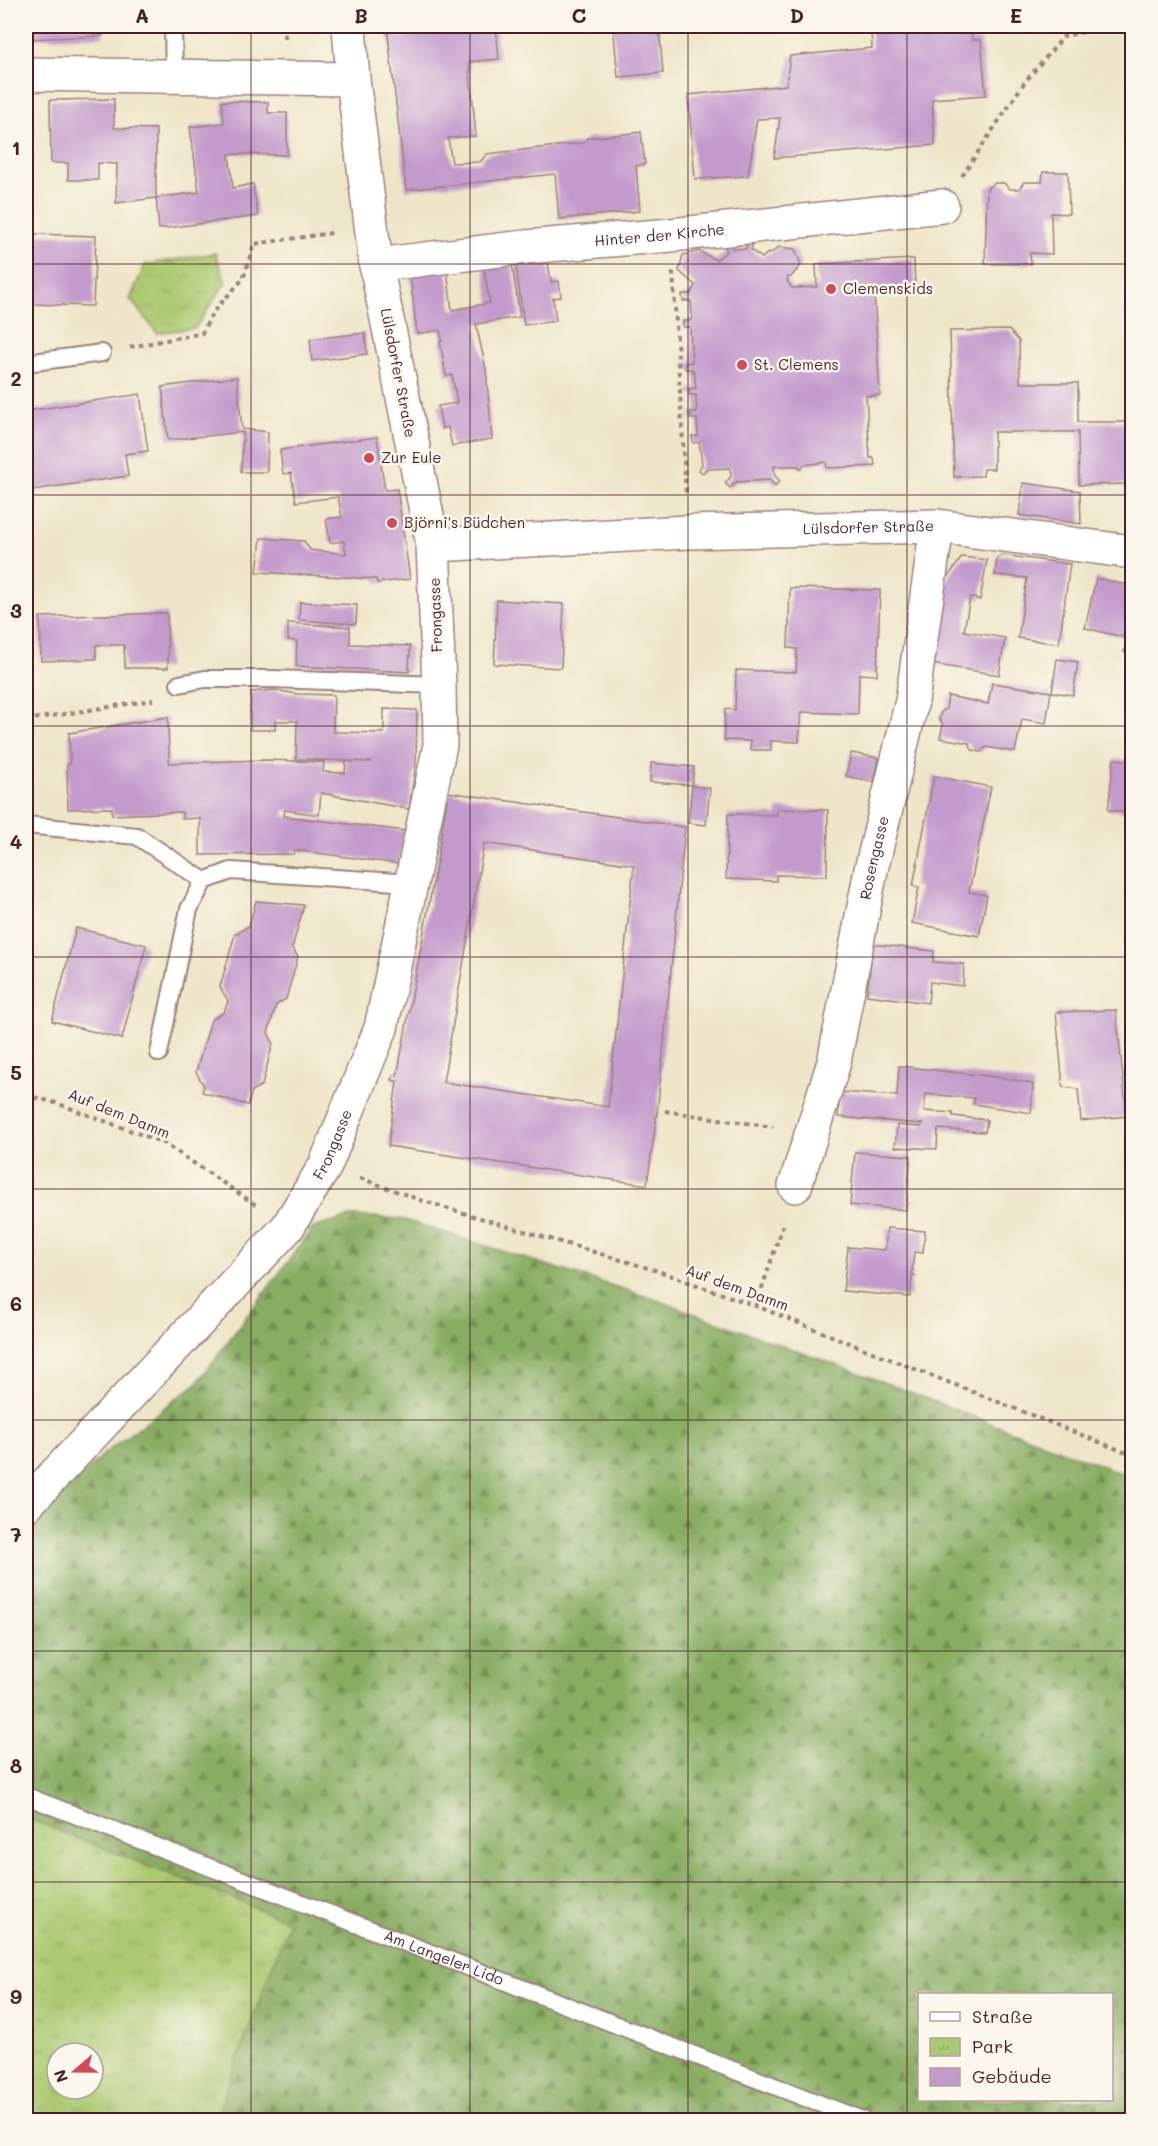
<svg xmlns="http://www.w3.org/2000/svg" width="1158" height="2146" font-family="Mali,sans-serif">
<defs>
<pattern id="forest-firs" width="22" height="20" patternUnits="userSpaceOnUse" patternTransform="scale(1.5)"><rect width="22" height="20" fill="#88ad62"/><path d="M5 1l3.5 6h-7zM16 11l3.5 6h-7z" fill="#718c51"/></pattern>
<pattern id="park-tufts" width="24" height="20" patternUnits="userSpaceOnUse" patternTransform="scale(1.5)"><rect width="24" height="20" fill="#abc970"/><path d="M3 7l-1-3M5 7V3M7 7l1-3M15 17l-1-3M17 17v-4M19 17l1-3" fill="none" stroke="#95ac61"/></pattern>
</defs>
<rect width="100%" height="100%" fill="#fbf7ec"/>
<filter id="ink" filterUnits="userSpaceOnUse"><feTurbulence type="fractalNoise" baseFrequency=".0167" numOctaves="2"/><feDisplacementMap in="SourceGraphic" scale="12" xChannelSelector="R" yChannelSelector="G"/><feConvolveMatrix kernelMatrix="1 2 1 2 8 2 1 2 1" color-interpolation-filters="sRGB"/></filter>
<filter id="wash" filterUnits="userSpaceOnUse"><feTurbulence type="fractalNoise" baseFrequency=".008" numOctaves="4" result="noise"/><feDisplacementMap in="SourceGraphic" scale="24" xChannelSelector="R" yChannelSelector="G"/><feGaussianBlur stdDeviation="1.35" result="paint"/><feColorMatrix in="noise" values="0 0 0 0 0 0 0 0 0 0 0 0 0 0 0 0 0 1.4 0 .05"/><feComposite in="paint" operator="in"/></filter>
<g filter="url(#wash)">
<rect width="100%" height="100%" fill="#efe6c9"/>
<path fill="url(#forest-firs)" stroke="#696646" stroke-width="1.5" fill-rule="evenodd" d="M353 1216 401 1219 654 1299 875 1379 1132 1477V2120H26V1529L105 1453 197 1383 313 1228ZM920 1994H1112V2100H920ZM57 2053H93V2089H57Z"/>
<g fill="url(#park-tufts)" stroke="#7a744e" stroke-width="1.5" fill-rule="evenodd">
<path d="M215 253 226 282 195 328 157 333 130 299 145 265Z"/>
<path d="M26 1818 289 1921 215 2120H26ZM57 2053H93V2089H57Z"/>
</g>
<g id="blocks">
<g fill="#c39acc" fill-rule="evenodd">
<path d="M26 26H103V36L26 39Z"/>
<path d="M387 26H496L499 59 469 62 476 136 448 138 452 163 480 162 487 154 583 143 587 138 641 132 645 164 636 166 640 211 559 219 555 174 406 190Z"/>
<path d="M613 26H659L663 73 618 77Z"/>
<path d="M903 26H971L972 40H981L986 95 932 99 935 145 774 158 780 118 757 119 748 176 695 179 688 95 786 85 790 56 872 48 871 30 903 27Z"/>
<path d="M114 99V128L156 129V198L116 203 117 164 98 163V180H68V163H51L50 100Z"/>
<path d="M222 101 268 102V113H287V155L229 154 233 188 253 184 258 216 159 229 156 198 199 192 190 127 224 123Z"/>
<path d="M1043 172H1068L1069 214 1051 213 1052 254 1030 253 1031 264H985L987 188 995 183H1004L1010 189H1019L1024 182H1042Z"/>
<path d="M34 234 96 236 93 306 32 304 33 301H26V243H34Z"/>
<path d="M729 242 732 249H746L747 242 753 243 751 250 762 258 768 253 770 254 779 247 795 249 801 265 791 277H788L787 281 792 288 817 287 816 264 914 259 915 289 874 291 880 395 866 396 870 458H874L875 466 827 468 826 462 804 465 801 469 798 466H774L775 476 780 481 775 486 770 480 736 482 730 488 725 483 731 477 730 468 706 469 703 473 699 470 702 464 699 442 693 443 692 436H698L697 419H691V412H697L696 395H690L689 389 696 388 694 371H692V369H685V363L692 362 690 327H683V321H689L692 318 691 301H683L682 294H691L695 285 679 271 683 255 699 251 716 260 727 251 724 244Z"/>
<path d="M548 261 551 282 559 281 561 297 553 298 556 321 524 325 516 266Z"/>
<path d="M512 264 520 317 476 324 486 369 492 439 452 446 448 427 442 429 438 406 457 403 452 375 446 376 440 341H442L440 330 417 334 410 274 447 270 452 310 490 303 483 266Z"/>
<path d="M1009 330 1019 341 1020 383H1078V422H1132V484L1079 485 1078 432H994V469H984L983 476 954 477 950 331Z"/>
<path d="M365 333 367 354 312 361 310 339Z"/>
<path d="M237 377 242 429 268 432 267 472H241L243 432 168 440 162 387Z"/>
<path d="M140 394 148 451 125 454 128 476 26 491V411Z"/>
<path d="M377 437 385 490 397 489 410 579 377 583 376 579 257 572 261 538 304 541 310 550 346 554 344 541 330 543 326 519 342 517 338 497 296 502 291 473 283 474 280 450Z"/>
<path d="M1023 483 1080 491 1081 524 1019 515Z"/>
<path d="M1002 555 1070 564 1059 644 1018 638 1027 578 995 575 997 558Z"/>
<path d="M962 557 987 560 980 600 970 597 964 631 1005 638 999 675 931 664 945 581Z"/>
<path d="M1096 578 1132 586V653L1124 652 1127 638 1085 628Z"/>
<path d="M790 588 880 590 877 675 859 674 858 714 801 712 799 742 771 741V750H750L751 741 724 740 725 709 735 710 736 670 796 672 797 649 788 648Z"/>
<path d="M497 600 564 604 561 668 494 664Z"/>
<path d="M300 602 357 605 356 624 299 620Z"/>
<path d="M167 613 168 668H125L124 645H96V659L41 661 40 617Z"/>
<path d="M288 623 350 627V644L410 646 409 672 296 666 297 641 288 640Z"/>
<path d="M1057 659 1078 662 1073 695 1052 692Z"/>
<path d="M992 683 1051 692 1046 723 1022 719 1015 752 986 747 981 752 972 750 969 743 940 738 943 725 939 719 941 712 946 709 948 696 988 704Z"/>
<path d="M274 690 298 694 334 695 333 732 384 733V709L417 710 416 763 409 809 321 793 319 815 285 810 284 816 405 831 399 864 294 850 293 854 200 855V818L182 819V812L112 815V808L68 809 67 764H70L69 733 168 717 169 763 266 760 324 762 323 772 345 773 346 761 372 762 296 759 297 721H275V730H250L251 692Z"/>
<path d="M851 753 879 758 874 782 846 776Z"/>
<path d="M1114 759 1132 761V813L1108 810Z"/>
<path d="M651 763 694 767 692 785 650 782Z"/>
<path d="M934 776 991 787 969 892 987 895 979 936 912 923 919 887 913 886Z"/>
<path d="M692 786 710 788 706 825 688 823Z"/>
<path d="M448 792 685 827 657 1114 647 1185 388 1146 397 1081 392 1080 393 1075 397 1076 437 861ZM484 843 634 865 608 1107 443 1082Z"/>
<path d="M777 809 828 810 827 876 776 875V881L726 879 728 814 777 815Z"/>
<path d="M256 901 304 905 292 948 298 957 286 999 276 1005 268 1033 273 1043 262 1085 252 1091 248 1105 202 1092 204 1086 196 1072 211 1020 224 1012 228 1001 220 987 235 934 249 926Z"/>
<path d="M76 928 146 945 122 1039 52 1021Z"/>
<path d="M873 944 934 951 933 962 964 964 963 986 930 982 928 1003 867 995Z"/>
<path d="M1116 1010 1127 1116 1081 1121 1078 1089 1063 1087 1056 1012Z"/>
<path d="M899 1066 1004 1078 1033 1084 1031 1113 973 1104 974 1098 926 1094 924 1111 953 1113V1116L987 1120 985 1132 938 1129 937 1149 895 1147 897 1125 921 1127 922 1124 838 1117 840 1092 897 1096Z"/>
<path d="M855 1152 911 1156 906 1210 850 1205Z"/>
<path d="M887 1228 925 1231 923 1253 914 1252 912 1273 915 1276H912L910 1297 843 1291 848 1247 885 1250Z"/>
</g>
</g>
</g>
<g filter="url(#ink)">
<use href="#blocks" fill-opacity="0" stroke="#9c827a" stroke-width="1.5"/>
<g fill="none" stroke-linecap="round" stroke-linejoin="round">
<defs>
<g id="service">
<path d="M173 26 174 76"/>
<path d="M26 363 102 353"/>
<path d="M179 684 205 679H272L439 685"/>
<path d="M26 825 137 836 204 881"/>
<path d="M159 1053 189 909 204 881 231 871 411 883"/>
<path id="s1" d="M26 1796 862 2120"/>
</g>
<g id="minor">
<path d="M26 74 353 79"/>
<path id="s2" d="M376 265 525 247 671 235 942 206"/>
<path id="s3" d="M433 545 688 532 937 526 1132 552"/>
<path id="s4" d="M795 1186 834 1062 871 870 912 701 937 526"/>
<path id="s5" d="M26 1505 287 1228 325 1166 381 1028 440 745 439 685 433 545 376 265 353 79 349 26"/>
</g>
</defs>
<use href="#service" stroke="#9c827a" stroke-width="20"/>
<use href="#minor" stroke="#9c827a" stroke-width="36"/>
<g stroke="#9c827a" stroke-width="4" stroke-dasharray="4.5 4.5" stroke-linecap="butt">
<path d="M280 26 286 38"/>
<path d="M962 176 1024 83 1064 36 1114 26"/>
<path d="M673 272 686 495"/>
<path d="M130 347 202 333 213 312 243 279 254 244 332 233"/>
<path d="M26 720 153 700"/>
<path d="M26 1095 56 1103 164 1143 256 1205"/>
<path d="M665 1111 773 1127"/>
<path d="M360 1178 423 1201 658 1271 756 1306 1132 1455"/>
<path d="M756 1306 784 1222"/>
</g>
<use href="#service" stroke="#fff" stroke-width="16"/>
<use href="#minor" stroke="#fff" stroke-width="33"/>
</g>
</g>
<path fill="none" stroke="#4a1f2b" stroke-width="1.5" stroke-opacity="0.55" d="M251 26V2120M470 26V2120M688 26V2120M907 26V2120M26 264H1132M26 495H1132M26 726H1132M26 957H1132M26 1189H1132M26 1420H1132M26 1651H1132M26 1882H1132"/>
<g fill="#d1495b" stroke="#fbf7ec" stroke-width="2">
<circle cx="831" cy="289" r="6"/>
<circle cx="742" cy="365" r="6"/>
<circle cx="369" cy="458" r="6"/>
<circle cx="392" cy="523" r="6"/>
</g>
<g text-anchor="middle" stroke-width="5" stroke-linejoin="round" paint-order="stroke">
<g font-size="15" fill="#4a1f2b" stroke="#fbf7ec">
<text dy="5" stroke="none"><textPath href="#s2" startOffset="285">Hinter der Kirche</textPath></text>
<text transform="translate(398 373) rotate(79)" y="5">Lülsdorfer Straße</text>
<text dy="5" stroke="none"><textPath href="#s3" startOffset="436">Lülsdorfer Straße</textPath></text>
<text transform="translate(436 615) rotate(-92)" y="5">Frongasse</text>
<text dy="5" stroke="none"><textPath href="#s4" startOffset="338">Rosengasse</textPath></text>
<text transform="translate(119 1114) rotate(22)" y="5">Auf dem Damm</text>
<text dy="5" stroke="none"><textPath href="#s5" startOffset="476">Frongasse</textPath></text>
<text transform="translate(737 1288) rotate(20)" y="5">Auf dem Damm</text>
<text dy="5" stroke="none"><textPath href="#s1" startOffset="448">Am Langeler Lido</textPath></text>
</g>
<g font-size="15" fill="#4a1f2b" stroke="#fbf7ec" text-anchor="start">
<text x="843" y="294">Clemenskids</text>
<text x="754" y="370">St. Clemens</text>
<text x="381" y="463">Zur Eule</text>
<text x="404" y="528">Björni's Büdchen</text>
</g>
</g>
<rect width="1158" height="2146" fill="none" stroke="#fbf7ec" stroke-width="66"/>
<rect x="918" y="1993" width="195" height="108" fill="#fbf7ec" stroke="#b4a19f" stroke-width="1.5"/>
<rect x="930" y="2012" width="30" height="9" fill="#ffffff" stroke="#b4a19f" stroke-width="1.5"/>
<text x="972" y="2023" font-size="18" fill="#4a1f2b">Straße</text>
<rect x="930" y="2038" width="30" height="18" fill="url(#park-tufts)" stroke="#b4a19f" stroke-width="1.5"/>
<text x="972" y="2053" font-size="18" fill="#4a1f2b">Park</text>
<rect x="930" y="2068" width="30" height="18" fill="#c39acc" stroke="#b4a19f" stroke-width="1.5"/>
<text x="972" y="2083" font-size="18" fill="#4a1f2b">Gebäude</text>
<g transform="translate(75 2071) rotate(250)"><circle r="28" fill="#fbf7ec" stroke="#b4a19f" stroke-width="1.5"/>
<path d="M0-4.5L10 22L0 15L-10 22Z" fill="#d1495b"/>
<text y="-9" font-size="16" font-weight="bold" text-anchor="middle" fill="#4a1f2b">N</text>
</g>
<rect x="33" y="33" width="1092" height="2080" fill="none" stroke="#4a1f2b" stroke-width="2"/>
<g font-size="20" text-anchor="middle" font-weight="bold" fill="#4a1f2b">
<text x="142" y="23">A</text>
<text x="361" y="23">B</text>
<text x="579" y="23">C</text>
<text x="797" y="23">D</text>
<text x="1016" y="23">E</text>
<text x="16" y="155">1</text>
<text x="16" y="386">2</text>
<text x="16" y="618">3</text>
<text x="16" y="849">4</text>
<text x="16" y="1080">5</text>
<text x="16" y="1311">6</text>
<text x="16" y="1542">7</text>
<text x="16" y="1773">8</text>
<text x="16" y="2004">9</text>
</g>
</svg>
